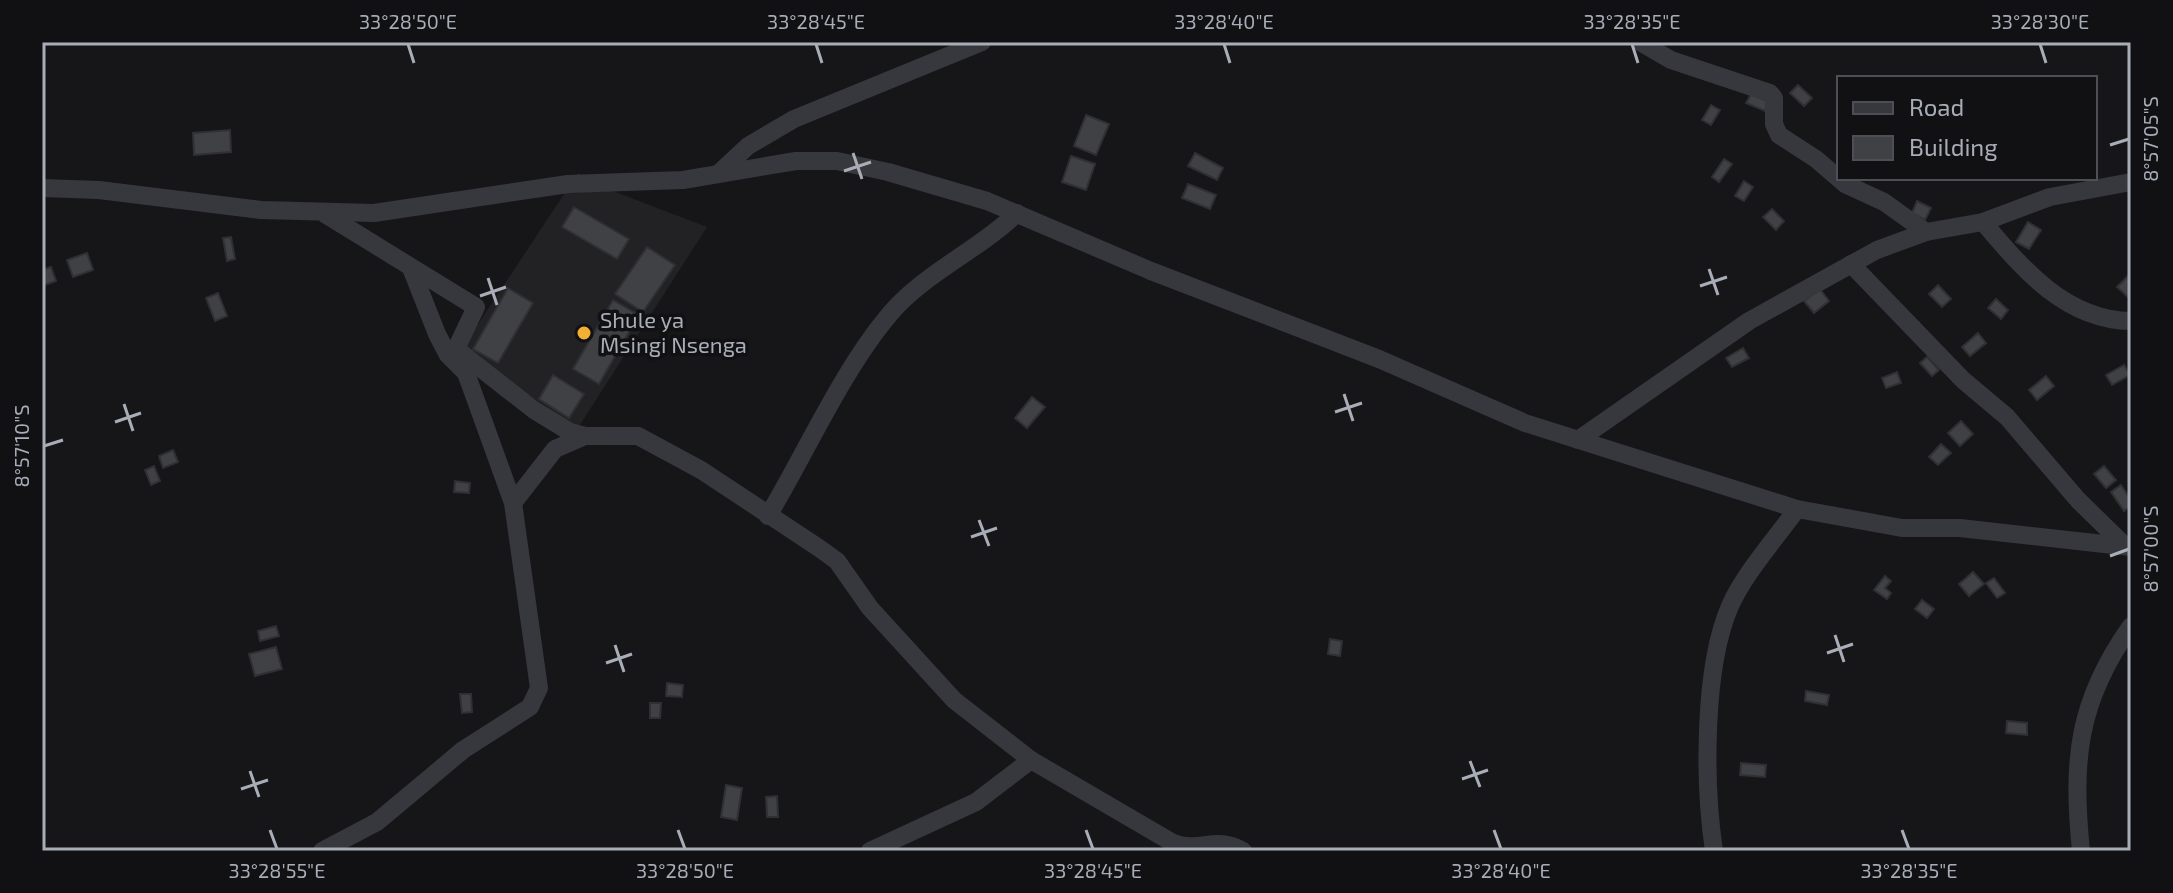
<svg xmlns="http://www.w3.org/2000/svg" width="2173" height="893" font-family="'Exo 2',sans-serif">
<rect width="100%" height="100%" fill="#161618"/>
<path fill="#222225" d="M578 173 597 185 707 227 578 428 461 350Z"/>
<g fill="#404145" stroke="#303034" stroke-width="2">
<path d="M1798 85 1812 98 1804 106 1790 93Z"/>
<path d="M1751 94 1769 102 1765 111 1746 103Z"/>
<path d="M1711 105 1720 110 1711 125 1702 120Z"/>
<path d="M1086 115 1109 124 1096 155 1074 146Z"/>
<path d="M230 130 231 152 194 155 193 133Z"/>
<path d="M1195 153 1223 168 1217 180 1188 166Z"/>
<path d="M1071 156 1095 164 1086 190 1062 182Z"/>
<path d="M1724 159 1732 164 1719 182 1712 177Z"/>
<path d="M1744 181 1753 187 1744 201 1735 196Z"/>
<path d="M1188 184 1216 195 1210 209 1182 198Z"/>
<path d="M1917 201 1931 208 1925 220 1912 213Z"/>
<path d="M574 207 629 239 617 259 562 227Z"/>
<path d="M1772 209 1784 221 1776 230 1763 217Z"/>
<path d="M2028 222 2041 230 2029 249 2016 242Z"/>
<path d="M231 237 235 259 227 261 223 238Z"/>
<path d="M647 247 675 265 643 312 615 294Z"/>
<path d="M87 253 93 270 73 277 67 260Z"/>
<path d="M51 267 56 281 42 286V270Z"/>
<path d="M2131 273V294L2128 297 2117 287Z"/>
<path d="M1938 285 1951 299 1942 307 1929 294Z"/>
<path d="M508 288 533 303 498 363 473 349Z"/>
<path d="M1820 289 1829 301 1814 313 1804 301Z"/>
<path d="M218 293 227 316 215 321 206 298Z"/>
<path d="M1996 299 2008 310 2001 319 1988 308Z"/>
<path d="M613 300 639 315 599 384 573 369Z"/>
<path d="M1978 333 1986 343 1970 356 1962 347Z"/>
<path d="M1743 348 1749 358 1732 367 1726 358Z"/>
<path d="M1927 357 1939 370 1932 376 1920 363Z"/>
<path d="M2124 365 2130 375 2112 385 2106 375Z"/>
<path d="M1897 372 1901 383 1886 388 1882 378Z"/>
<path d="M553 375 584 394 569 418 539 399Z"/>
<path d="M2046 376 2054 386 2037 400 2029 390Z"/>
<path d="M1032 397 1045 407 1027 428 1015 418Z"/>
<path d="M1961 421 1973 434 1960 446 1948 433Z"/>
<path d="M1941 444 1951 453 1938 465 1929 457Z"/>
<path d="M173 450 178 462 163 468 159 456Z"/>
<path d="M154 466 160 481 151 485 145 470Z"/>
<path d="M2104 466 2116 480 2106 488 2094 474Z"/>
<path d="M455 481 470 483 469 493 454 492Z"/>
<path d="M2121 485 2131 500V506L2124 511 2111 492Z"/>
<path d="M1973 572 1984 584 1969 596 1959 584Z"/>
<path d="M1885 576 1891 581 1885 588 1891 593 1887 599 1874 590Z"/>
<path d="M1994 578 2005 593 1997 598 1986 583Z"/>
<path d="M1922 600 1934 609 1927 618 1915 609Z"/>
<path d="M276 626 279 636 260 641 258 631Z"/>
<path d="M1330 639 1342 641 1340 656 1328 654Z"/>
<path d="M276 647 282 669 255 676 249 654Z"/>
<path d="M667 683 683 685 682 697 666 696Z"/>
<path d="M1806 691 1829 695 1827 705 1805 701Z"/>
<path d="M460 694H471L472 712 462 713Z"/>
<path d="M650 703H661L660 718H650Z"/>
<path d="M2007 721 2027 723V735L2006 733Z"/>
<path d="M1741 763 1766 765 1765 777 1740 775Z"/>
<path d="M726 785 742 788 737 820 721 817Z"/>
<path d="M777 796 778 817H767L766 797Z"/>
</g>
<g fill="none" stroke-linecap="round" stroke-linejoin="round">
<g stroke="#37383d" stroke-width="18">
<path d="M1640 42 1671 60 1770 93 1774 98V124L1779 135 1816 159 1845 184 1884 202 1926 232"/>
<path d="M718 174 748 146 794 119 982 42"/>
<path d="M42 188 99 190 261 210 374 213 568 184 683 180 796 161H837L888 172 987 201 1151 271 1379 359 1525 423 1797 509 1902 528H1960L2131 547"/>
<path d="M325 214 476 307 456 349 534 410 570 432 585 436H638L701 470 819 548 837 561 870 608 954 700 1031 760 1173 843C1199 853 1216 835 1243 851"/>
<path d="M1983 222C2022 268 2065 320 2131 321"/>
<path d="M1851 264 1963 380 2007 417 2078 500 2125 546"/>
<path d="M1578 440 1749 321 1877 250 1926 232 1983 222 2050 197 2131 182"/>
<path d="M513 503 555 449 585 436"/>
<path d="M768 516C807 451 846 362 896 307 931 270 981 248 1017 213"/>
<path d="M322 851 377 822 463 750 530 707 539 688 513 503 466 373 448 355 437 334 411 268"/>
<path d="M870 851 976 802 1031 760"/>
<path d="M1714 851C1704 784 1703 668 1730 606 1744 574 1776 538 1797 509"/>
<path d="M2081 851C2072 761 2077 702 2131 626"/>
</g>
</g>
<path fill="none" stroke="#a8adb8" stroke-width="3" d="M408 44 414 63M816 44 822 63M1224 44 1230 63M1632 44 1638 63M2040 44 2046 63M2110 145 2129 139M853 153 862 179M844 171 871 162M1709 269 1718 295M488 278 497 305M1700 286 1727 277M480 296 506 287M1344 394 1353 421M124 404 133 431M1335 412 1362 403M115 422 141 413M44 446 63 440M979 520 989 546M971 537 997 528M2110 556 2129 549M1835 635 1844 662M615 645 624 672M1827 653 1853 644M606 663 632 654M1470 761 1480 787M250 771 259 797M1462 779 1488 770M241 789 268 780M270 830 277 849M678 830 685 849M1086 830 1093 849M1494 830 1501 849M1902 830 1909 849"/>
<circle fill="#f2b134" stroke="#111113" stroke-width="3" cx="584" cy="333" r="8"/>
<g text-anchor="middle" stroke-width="7" stroke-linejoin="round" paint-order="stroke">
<g font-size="22" fill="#a8adb8" stroke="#111113" text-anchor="start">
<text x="600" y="328">Shule ya<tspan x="600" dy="25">Msingi Nsenga</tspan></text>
</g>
</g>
<rect width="2173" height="893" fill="none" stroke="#111113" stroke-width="88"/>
<rect x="1837" y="76" width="260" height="104" fill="#111113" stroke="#4d4f55" stroke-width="2"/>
<rect x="1853" y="102" width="40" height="12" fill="#37383d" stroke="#4d4f55" stroke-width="2"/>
<text x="1909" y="116" font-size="24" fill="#a8adb8">Road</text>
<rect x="1853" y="136" width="40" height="24" fill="#404145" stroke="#4d4f55" stroke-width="2"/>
<text x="1909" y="156" font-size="24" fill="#a8adb8">Building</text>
<rect x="44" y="44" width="2085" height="805" fill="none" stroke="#a8adb8" stroke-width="3"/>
<g font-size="20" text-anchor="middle" fill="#a8adb8">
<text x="408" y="29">33°28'50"E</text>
<text x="816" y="29">33°28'45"E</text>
<text x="1224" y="29">33°28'40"E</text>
<text x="1632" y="29">33°28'35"E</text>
<text x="2040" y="29">33°28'30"E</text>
<text transform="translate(2151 139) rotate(-90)" y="7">8°57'05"S</text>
<text transform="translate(22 446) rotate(-90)" y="7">8°57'10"S</text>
<text transform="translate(2151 549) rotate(-90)" y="7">8°57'00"S</text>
<text x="277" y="878">33°28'55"E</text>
<text x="685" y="878">33°28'50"E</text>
<text x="1093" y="878">33°28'45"E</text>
<text x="1501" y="878">33°28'40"E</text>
<text x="1909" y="878">33°28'35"E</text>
</g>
</svg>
